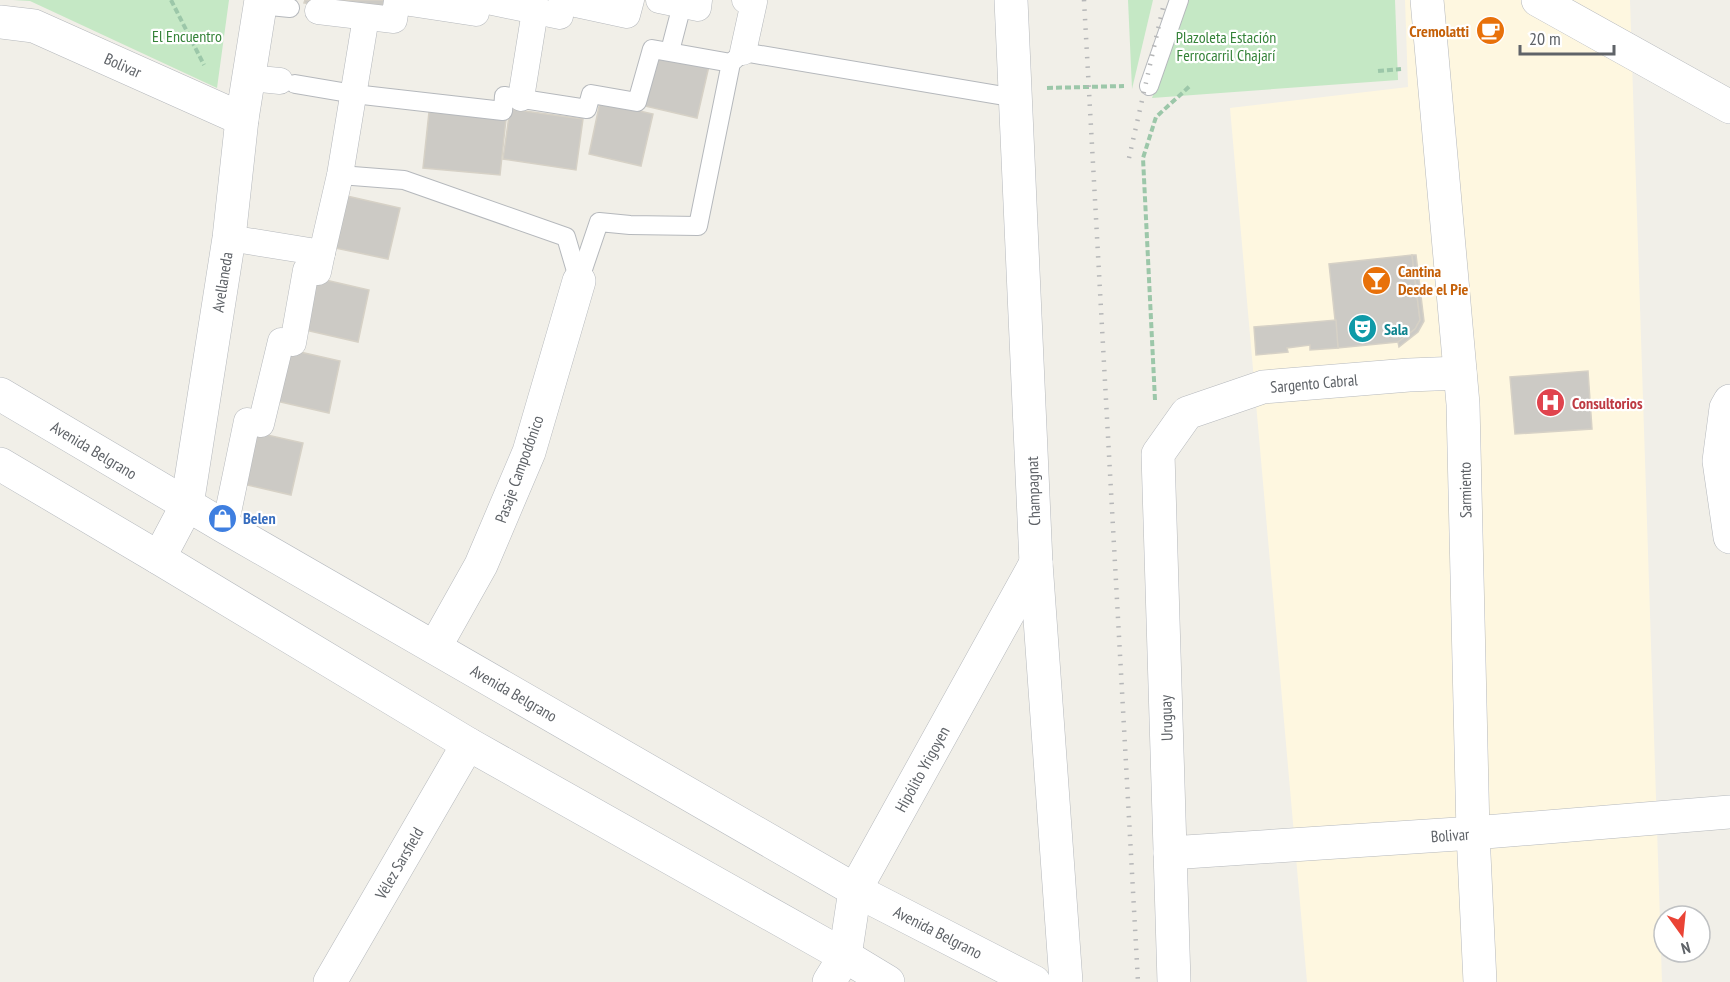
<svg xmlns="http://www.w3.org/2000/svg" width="1730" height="982" font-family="'PT Sans Narrow',sans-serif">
<rect width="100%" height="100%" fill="#f1efe8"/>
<path fill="#fef7e0" d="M1405 0H1630L1662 982H1307L1230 108 1408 87Z"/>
<g fill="#c5e8c5">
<path d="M13 0H229L217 88 30 1Z"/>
<path d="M1128 0H1153L1132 89Z"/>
<path d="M1189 0H1395L1398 80 1152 98Z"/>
</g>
<g fill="#cccac5" stroke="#d6d1c6" stroke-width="1.5">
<path d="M305 0H386L384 14 304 3Z"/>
<path d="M656 54 709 66 697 118 645 106Z"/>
<path d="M600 102 653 114 641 166 589 154Z"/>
<path d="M510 109 583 119 576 170 503 159Z"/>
<path d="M429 112 506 119 500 175 423 168Z"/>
<path d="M347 196 400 208 388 259 335 248Z"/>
<path d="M1412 255 1420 320 1415 329 1398 342 1338 348 1329 264Z"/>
<path d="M1412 255H1416L1424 321 1418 332 1399 347 1398 342 1415 329 1420 320Z"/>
<path d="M317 278 369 290 358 342 305 330Z"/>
<path d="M1336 320 1338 348 1310 350V345L1287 348 1288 352 1256 355 1254 327Z"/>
<path d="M287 349 340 361 329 413 276 401Z"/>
<path d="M1588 371 1592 429 1515 434 1510 377Z"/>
<path d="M250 431 303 443 291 495 239 483Z"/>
</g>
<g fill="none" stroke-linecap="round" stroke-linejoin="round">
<defs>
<g id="service">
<path d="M260 5 290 8"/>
<path d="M670 51 682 5"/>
<path d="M295 84 354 94 503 111 504 96 587 109 591 94 637 102 652 49 731 63"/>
<path d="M1149 86 1179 0"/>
<path d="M340 175 404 180 566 237 579 281"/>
<path d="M579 281 599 222 630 225 698 226 731 63 743 52 1016 98"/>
</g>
<g id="pedestrian">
<path d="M483 0 560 16 562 1 627 15 631 0"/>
<path d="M659 0 698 8 699 0"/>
<path d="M318 11 394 20 397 1 476 13 478 0"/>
<path d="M743 52 754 2 745 0"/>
<path d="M249 78 280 81"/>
<path d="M521 98 535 11"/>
<path d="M229 238 322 253 340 175 366 17"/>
<path d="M225 527 247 421 261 424 281 341 293 343 306 270 318 272 322 253"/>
</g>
<g id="minor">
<path d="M1538 0 1730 107"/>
<path d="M0 22 34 26 242 119"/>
<path d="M1730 401 1726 408 1719 461 1730 537"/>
<path d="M159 558 187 505 229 238 242 119 261 0"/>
<path d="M435 647 481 565 529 452 579 281"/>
<path d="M1170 853 1473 833 1730 812"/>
<path d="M330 982 468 744"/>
<path d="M829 982 845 956 855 890 1036 563"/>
<path d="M1174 982 1158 454 1187 413 1263 387 1409 375 1460 373"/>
</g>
<g id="tertiary">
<path d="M1011 0 1036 563 1066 982"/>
<path d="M1427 0 1463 404 1473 833 1480 982"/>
</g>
<g id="secondary">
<path d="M0 394 225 527 855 890 1034 982"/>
<path d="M0 464 159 558 468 744 845 956 888 982"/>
</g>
</defs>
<use href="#service" stroke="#b5b8bc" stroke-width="20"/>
<use href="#pedestrian" stroke="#b5b8bc" stroke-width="27"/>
<use href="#minor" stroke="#b5b8bc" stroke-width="34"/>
<use href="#tertiary" stroke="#b5b8bc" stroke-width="34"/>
<use href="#secondary" stroke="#b6babf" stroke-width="34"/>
<g stroke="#9cc7a9" stroke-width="4" stroke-dasharray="6 3" stroke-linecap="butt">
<path d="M171 0 204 65"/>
<path d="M1378 71 1401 69"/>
<path d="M1047 88 1124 86"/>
<path d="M1155 400 1143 158 1156 117 1191 85"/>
</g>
<use href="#service" stroke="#fff" stroke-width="18"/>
<use href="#pedestrian" stroke="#fff" stroke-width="26"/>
<use href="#minor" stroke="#fff" stroke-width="33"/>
<use href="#tertiary" stroke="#fff" stroke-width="33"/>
<use href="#secondary" stroke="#fff" stroke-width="33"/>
<g stroke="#b6b7b8" stroke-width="4.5" stroke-dasharray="1.5 8" stroke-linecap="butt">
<path d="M1084 0 1138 982"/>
<path d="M1129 158 1164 3"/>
</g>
</g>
<defs>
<symbol id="cafe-disc" viewBox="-11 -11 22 22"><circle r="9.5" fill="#e8710a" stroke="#fff"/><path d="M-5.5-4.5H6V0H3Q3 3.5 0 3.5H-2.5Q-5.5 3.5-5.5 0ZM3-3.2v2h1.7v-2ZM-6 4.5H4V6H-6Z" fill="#fff"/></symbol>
<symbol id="bar-disc" viewBox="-11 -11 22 22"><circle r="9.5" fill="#e8710a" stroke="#fff"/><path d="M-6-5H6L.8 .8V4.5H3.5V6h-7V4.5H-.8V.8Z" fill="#fff"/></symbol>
<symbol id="theatre-disc" viewBox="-11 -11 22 22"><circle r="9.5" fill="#0f9aa8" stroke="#fff"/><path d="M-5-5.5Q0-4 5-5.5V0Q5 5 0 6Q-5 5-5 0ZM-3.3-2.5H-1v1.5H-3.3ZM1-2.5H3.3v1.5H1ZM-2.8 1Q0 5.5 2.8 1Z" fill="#fff"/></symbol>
<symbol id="hospital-disc" viewBox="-11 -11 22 22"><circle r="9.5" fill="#e0444e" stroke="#fff"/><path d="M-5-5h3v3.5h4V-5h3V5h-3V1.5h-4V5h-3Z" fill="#fff"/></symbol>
<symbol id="shop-disc" viewBox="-11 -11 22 22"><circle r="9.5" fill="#3f7fe0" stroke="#fff"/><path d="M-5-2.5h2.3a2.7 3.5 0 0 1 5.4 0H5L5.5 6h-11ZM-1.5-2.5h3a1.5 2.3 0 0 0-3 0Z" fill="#fff"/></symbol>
</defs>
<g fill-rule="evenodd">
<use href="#cafe-disc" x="1474" y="14" width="33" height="33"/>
<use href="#bar-disc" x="1360" y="264" width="33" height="33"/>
<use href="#theatre-disc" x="1346" y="312" width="33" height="33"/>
<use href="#hospital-disc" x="1534" y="386" width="33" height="33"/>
<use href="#shop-disc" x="206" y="502" width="33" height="33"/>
</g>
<g text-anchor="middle" stroke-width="4.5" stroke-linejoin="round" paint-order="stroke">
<g font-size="16" font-weight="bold" fill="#c56008" stroke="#fff" text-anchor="end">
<text x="1469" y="37">Cremolatti</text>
<text x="1398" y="277" text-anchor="start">Cantina<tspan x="1398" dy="18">Desde el Pie</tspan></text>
</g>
<g font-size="16" fill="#348238" stroke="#fff">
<text x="187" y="42">El Encuentro</text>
<text x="1226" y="43">Plazoleta Estación<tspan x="1226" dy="18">Ferrocarril Chajarí</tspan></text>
</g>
<g font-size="16" fill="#5f6368" stroke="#fff">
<text transform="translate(123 65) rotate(24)" y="6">Bolivar</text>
<text transform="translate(222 282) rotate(-81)" y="6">Avellaneda</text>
<text transform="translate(1314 383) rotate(-5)" y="6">Sargento Cabral</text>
<text transform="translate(94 450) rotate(31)" y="6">Avenida Belgrano</text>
<text transform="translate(519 469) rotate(-70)" y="6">Pasaje Campodónico</text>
<text transform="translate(1465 490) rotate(-91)" y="6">Sarmiento</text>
<text transform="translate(1033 491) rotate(-92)" y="6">Champagnat</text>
<text transform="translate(514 693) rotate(30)" y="6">Avenida Belgrano</text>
<text transform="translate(1166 718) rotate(-92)" y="6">Uruguay</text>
<text transform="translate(922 769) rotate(-61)" y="6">Hipólito Yrigoyen</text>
<text transform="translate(1450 835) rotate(-4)" y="6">Bolivar</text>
<text transform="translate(399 863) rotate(-60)" y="6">Vélez Sarsfield</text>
<text transform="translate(938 932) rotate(27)" y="6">Avenida Belgrano</text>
</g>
<g font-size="16" font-weight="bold" fill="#0d838f" stroke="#fff" text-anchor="start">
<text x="1384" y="335">Sala</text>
</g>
<g font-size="16" font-weight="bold" fill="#be3a42" stroke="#fff" text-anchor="start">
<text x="1572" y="409">Consultorios</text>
</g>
<g font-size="16" font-weight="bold" fill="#366cbe" stroke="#fff" text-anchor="start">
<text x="243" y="524">Belen</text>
</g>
</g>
<g transform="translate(1682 934) rotate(165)"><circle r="28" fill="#ffffff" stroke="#bfc1c3" stroke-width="1.5"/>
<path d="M0-4.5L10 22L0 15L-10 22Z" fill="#ea4335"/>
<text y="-9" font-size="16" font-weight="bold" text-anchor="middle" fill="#5f6368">N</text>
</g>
<path d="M1520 45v9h94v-9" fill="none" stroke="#5f6368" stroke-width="3"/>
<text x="1529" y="45" font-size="18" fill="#5f6368" stroke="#ffffff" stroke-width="4.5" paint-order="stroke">20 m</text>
</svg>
